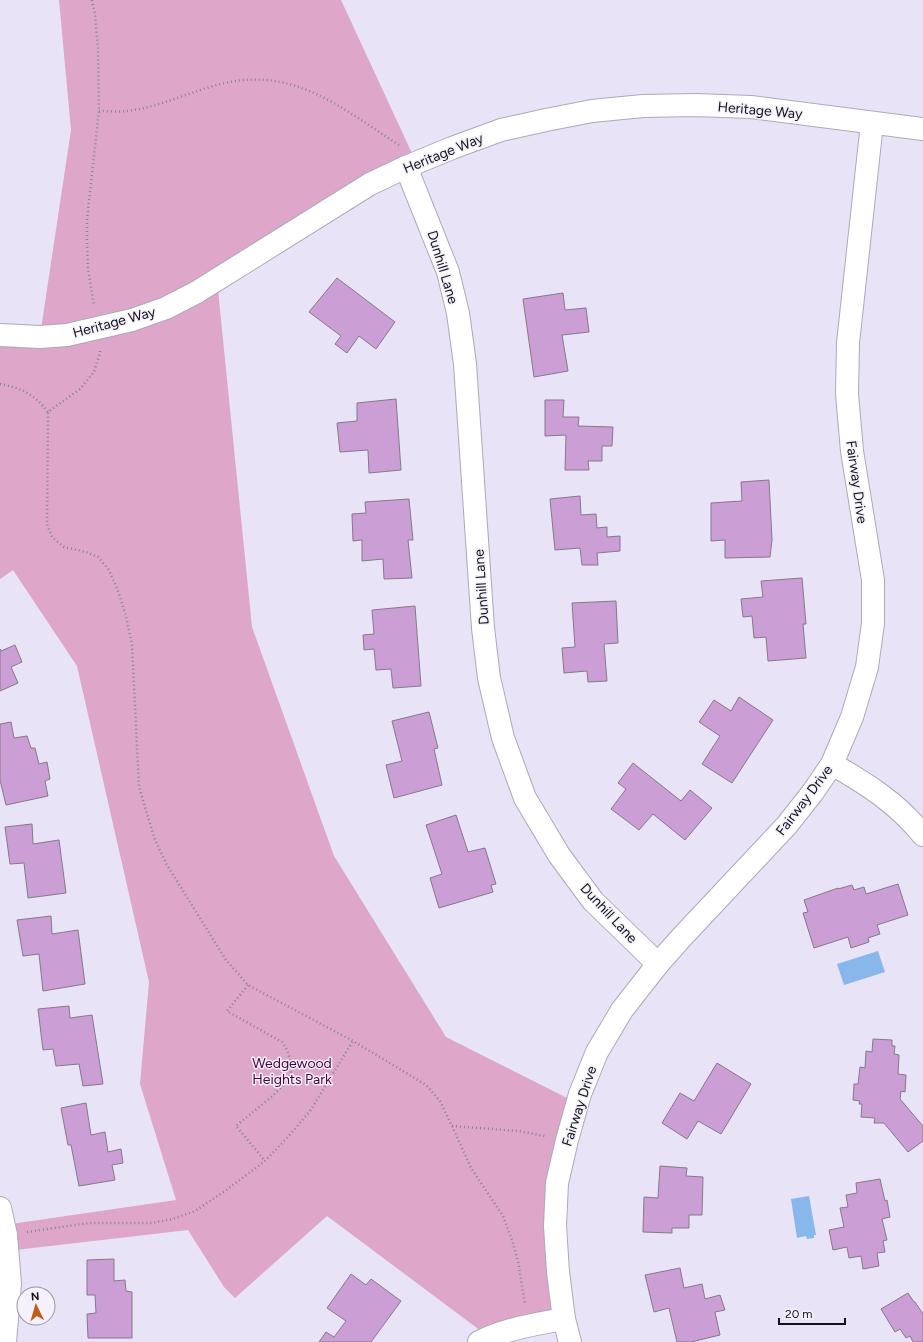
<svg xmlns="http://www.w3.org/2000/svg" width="923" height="1342" font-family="Figtree,sans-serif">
<rect width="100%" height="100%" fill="#e8e3f6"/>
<path fill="#dea6c8" d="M59 0H341L416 162 217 280 252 627 334 856 446 1037 577 1103 567 1140 564 1319 489 1337 327 1216 235 1298 224 1287 188 1230 7 1251 4 1225 176 1200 140 1084 149 982 77 666 13 570 0 579V335L40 336 71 130Z"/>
<g fill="#88b7ec">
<path d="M878 951 885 972 844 985 837 964Z"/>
<path d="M809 1196 816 1235H814V1238L807 1239 806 1236 797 1238 791 1199Z"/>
</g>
<g fill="#cb9ed6" stroke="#857988">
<path d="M337 278 395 322 376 349 359 336 347 353 335 344 341 336 309 312Z"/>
<path d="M563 293 565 310 586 308 589 332 562 335 568 371 534 377 523 299Z"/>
<path d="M396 399 401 470 369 473 368 450 340 452 337 423 357 421V403Z"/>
<path d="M545 400H564L563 417H579L578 426 613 427 612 446H602V461H588L589 470H565L566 435 545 436Z"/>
<path d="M769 480 772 540 770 557 725 558V540L711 541V503L742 501 741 482Z"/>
<path d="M580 496 581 515 596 514 597 528 607 527V537L620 536V551L597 553 598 565H582L580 548 555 550 550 499Z"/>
<path d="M409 499 413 540H408L412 578 384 579 383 559 362 561V540L353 541 352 514 366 513 365 502Z"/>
<path d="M802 578 806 624H803L806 658 768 661 766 637 754 638 752 616 743 617 741 599 763 597 761 581Z"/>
<path d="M616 601 618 643 604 644 607 681 588 682 587 671 564 673 562 648 575 647 572 603Z"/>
<path d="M415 606 421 686 393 688 391 669 376 670 374 649 364 650 363 635 374 634 372 610Z"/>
<path d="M15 645 22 662 11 667 18 683 0 691V649L1 651Z"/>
<path d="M739 697 773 720 732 783 702 764 720 736 699 722 714 700 731 711Z"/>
<path d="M429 712 438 748 434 749 442 785 394 798 386 765 402 761 392 721Z"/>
<path d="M11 722 14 738 27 736 31 748H35L39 764 47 762 50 779 45 781 48 796 6 805 0 780V724Z"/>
<path d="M633 763 681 801 690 790 712 808 685 840 653 814 639 830 611 809 626 789 618 783Z"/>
<path d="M456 815 468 852 485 848 496 884 491 885 493 892 439 908 430 878 442 874 426 825Z"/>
<path d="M32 824 33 844 59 840 66 893 28 898 24 863 10 864 5 827Z"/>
<path d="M898 884 908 915 877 925 880 934 868 938 869 942 851 948 848 937 814 948 803 913 808 912 804 900 838 888V889L852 885 854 890 864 887 866 894Z"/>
<path d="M51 916 52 934 78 930 85 984 43 991 39 954 23 956 17 920Z"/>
<path d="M69 1006 70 1018 92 1015 103 1084 83 1086 79 1064 56 1066 53 1049 43 1050 38 1009Z"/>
<path d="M873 1039 892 1040V1046H895L894 1054 899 1055 898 1074 906 1075 905 1092 901 1091 900 1099 923 1126V1141L908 1152 884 1123H874L875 1118 861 1117 862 1104H859L860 1101 853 1100 854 1084H858L860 1067 865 1068 866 1051 872 1052Z"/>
<path d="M717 1063 751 1084 721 1134 698 1121 687 1139 662 1123 680 1093 694 1101Z"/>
<path d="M86 1103 91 1135 105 1132 108 1152 121 1149 123 1163 112 1165 115 1180 79 1186 71 1145H68L61 1108Z"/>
<path d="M660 1166 687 1168 686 1176 703 1177 702 1215H689V1228H672V1233L643 1232 644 1197 658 1198Z"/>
<path d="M880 1179 885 1201 887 1200 890 1217 882 1219 887 1240 883 1241 885 1252 877 1253 879 1266 863 1269 861 1256 849 1258 847 1247 833 1250 829 1230 844 1227 840 1208 848 1207 846 1195 857 1193 856 1183Z"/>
<path d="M114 1259V1281L125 1280 126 1291 132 1292V1338H88L87 1314 96 1313 95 1295H87V1260Z"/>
<path d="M680 1268 684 1288 702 1284 705 1299 720 1295 725 1310 715 1312 720 1335 691 1342H677L669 1308 654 1312 645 1275Z"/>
<path d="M351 1274 366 1285 371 1279 401 1301 371 1342H319L326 1332 334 1337 346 1321 327 1308Z"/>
<path d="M908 1293 914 1302H915L923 1314V1342H913L910 1336 906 1338 900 1329 895 1332 881 1309Z"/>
</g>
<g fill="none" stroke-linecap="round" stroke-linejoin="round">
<defs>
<g id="minor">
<path d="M406 167 448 272 458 313 465 364 483 628 489 678 503 738 525 798 559 855 593 901 658 964"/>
<path d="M0 335 40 337 67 335 132 320 166 308 197 292 370 184 406 167 452 148 501 130 546 120 592 111 643 106 695 105 751 107 923 129"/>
<path d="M832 764C867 784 897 803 923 835"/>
<path d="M0 1208 6 1235 10 1284 5 1342"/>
<path d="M479 1342C505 1329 535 1324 564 1319"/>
<path d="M570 1342 564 1319 558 1272 555 1226 557 1183 567 1140 580 1094 597 1052 622 1010 658 964 681 938 787 825 813 792 832 764 852 717 867 667 873 623V580L852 451 847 394 848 343 872 123"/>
</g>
</defs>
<use href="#minor" stroke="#ada8bb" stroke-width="24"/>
<g stroke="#888491" stroke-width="2.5" stroke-dasharray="1 3" stroke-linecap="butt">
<path d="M92 0 95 14 98 48 99 111 87 219V243L88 268 94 306"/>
<path d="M99 111C107 111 117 112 126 111 155 108 183 95 210 87 289 62 337 105 399 145"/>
<path d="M100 351V353L94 372 80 389 48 412 47 524 52 537 64 547 86 552 98 557 109 570 118 591 126 616 132 645 139 787 147 814 155 840 167 865 226 960 248 985 353 1041 408 1074 426 1085 440 1101 452 1126 471 1168 503 1216 512 1240 518 1261 525 1304"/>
<path d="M0 384C22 388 34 394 48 412"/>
<path d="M248 985 227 1011 282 1042C288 1050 292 1061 291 1071 290 1086 248 1115 236 1126L265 1161"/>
<path d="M452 1126 518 1131 545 1136"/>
<path d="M27 1232 89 1223H151L173 1219 195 1211 225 1191 265 1161 287 1138 310 1111 353 1041"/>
</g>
<use href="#minor" stroke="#fff" stroke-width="22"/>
</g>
<g text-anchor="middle" stroke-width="3" stroke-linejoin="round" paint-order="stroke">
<g font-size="14" fill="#141218" stroke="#f4f1fd">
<text transform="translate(760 110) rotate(5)" y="5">Heritage Way</text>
<text transform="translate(443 153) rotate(-22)" y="5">Heritage Way</text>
<text transform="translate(443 267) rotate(73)" y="5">Dunhill Lane</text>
<text transform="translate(114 322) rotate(-15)" y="5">Heritage Way</text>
<text transform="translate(857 482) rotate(82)" y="5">Fairway Drive</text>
<text transform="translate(481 587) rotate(-94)" y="5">Dunhill Lane</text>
<text transform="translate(804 800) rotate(-53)" y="5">Fairway Drive</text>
<text transform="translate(609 913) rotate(47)" y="5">Dunhill Lane</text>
<text transform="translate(579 1106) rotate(-72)" y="5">Fairway Drive</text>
</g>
<g font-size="14" fill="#4e003a" stroke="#f4f1fd">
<text x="292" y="1068">Wedgewood<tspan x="292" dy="16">Heights Park</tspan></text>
</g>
</g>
<g transform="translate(36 1306) rotate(355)"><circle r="19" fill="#f4f1fd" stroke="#9a98a1"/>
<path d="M0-3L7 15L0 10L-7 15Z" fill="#bf5e1e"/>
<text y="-6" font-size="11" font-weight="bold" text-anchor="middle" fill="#141218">N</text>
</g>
<path d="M779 1318v6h66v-6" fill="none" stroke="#141218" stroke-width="2"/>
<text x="785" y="1318" font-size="12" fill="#141218" stroke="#f4f1fd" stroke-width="3" paint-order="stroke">20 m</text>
</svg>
